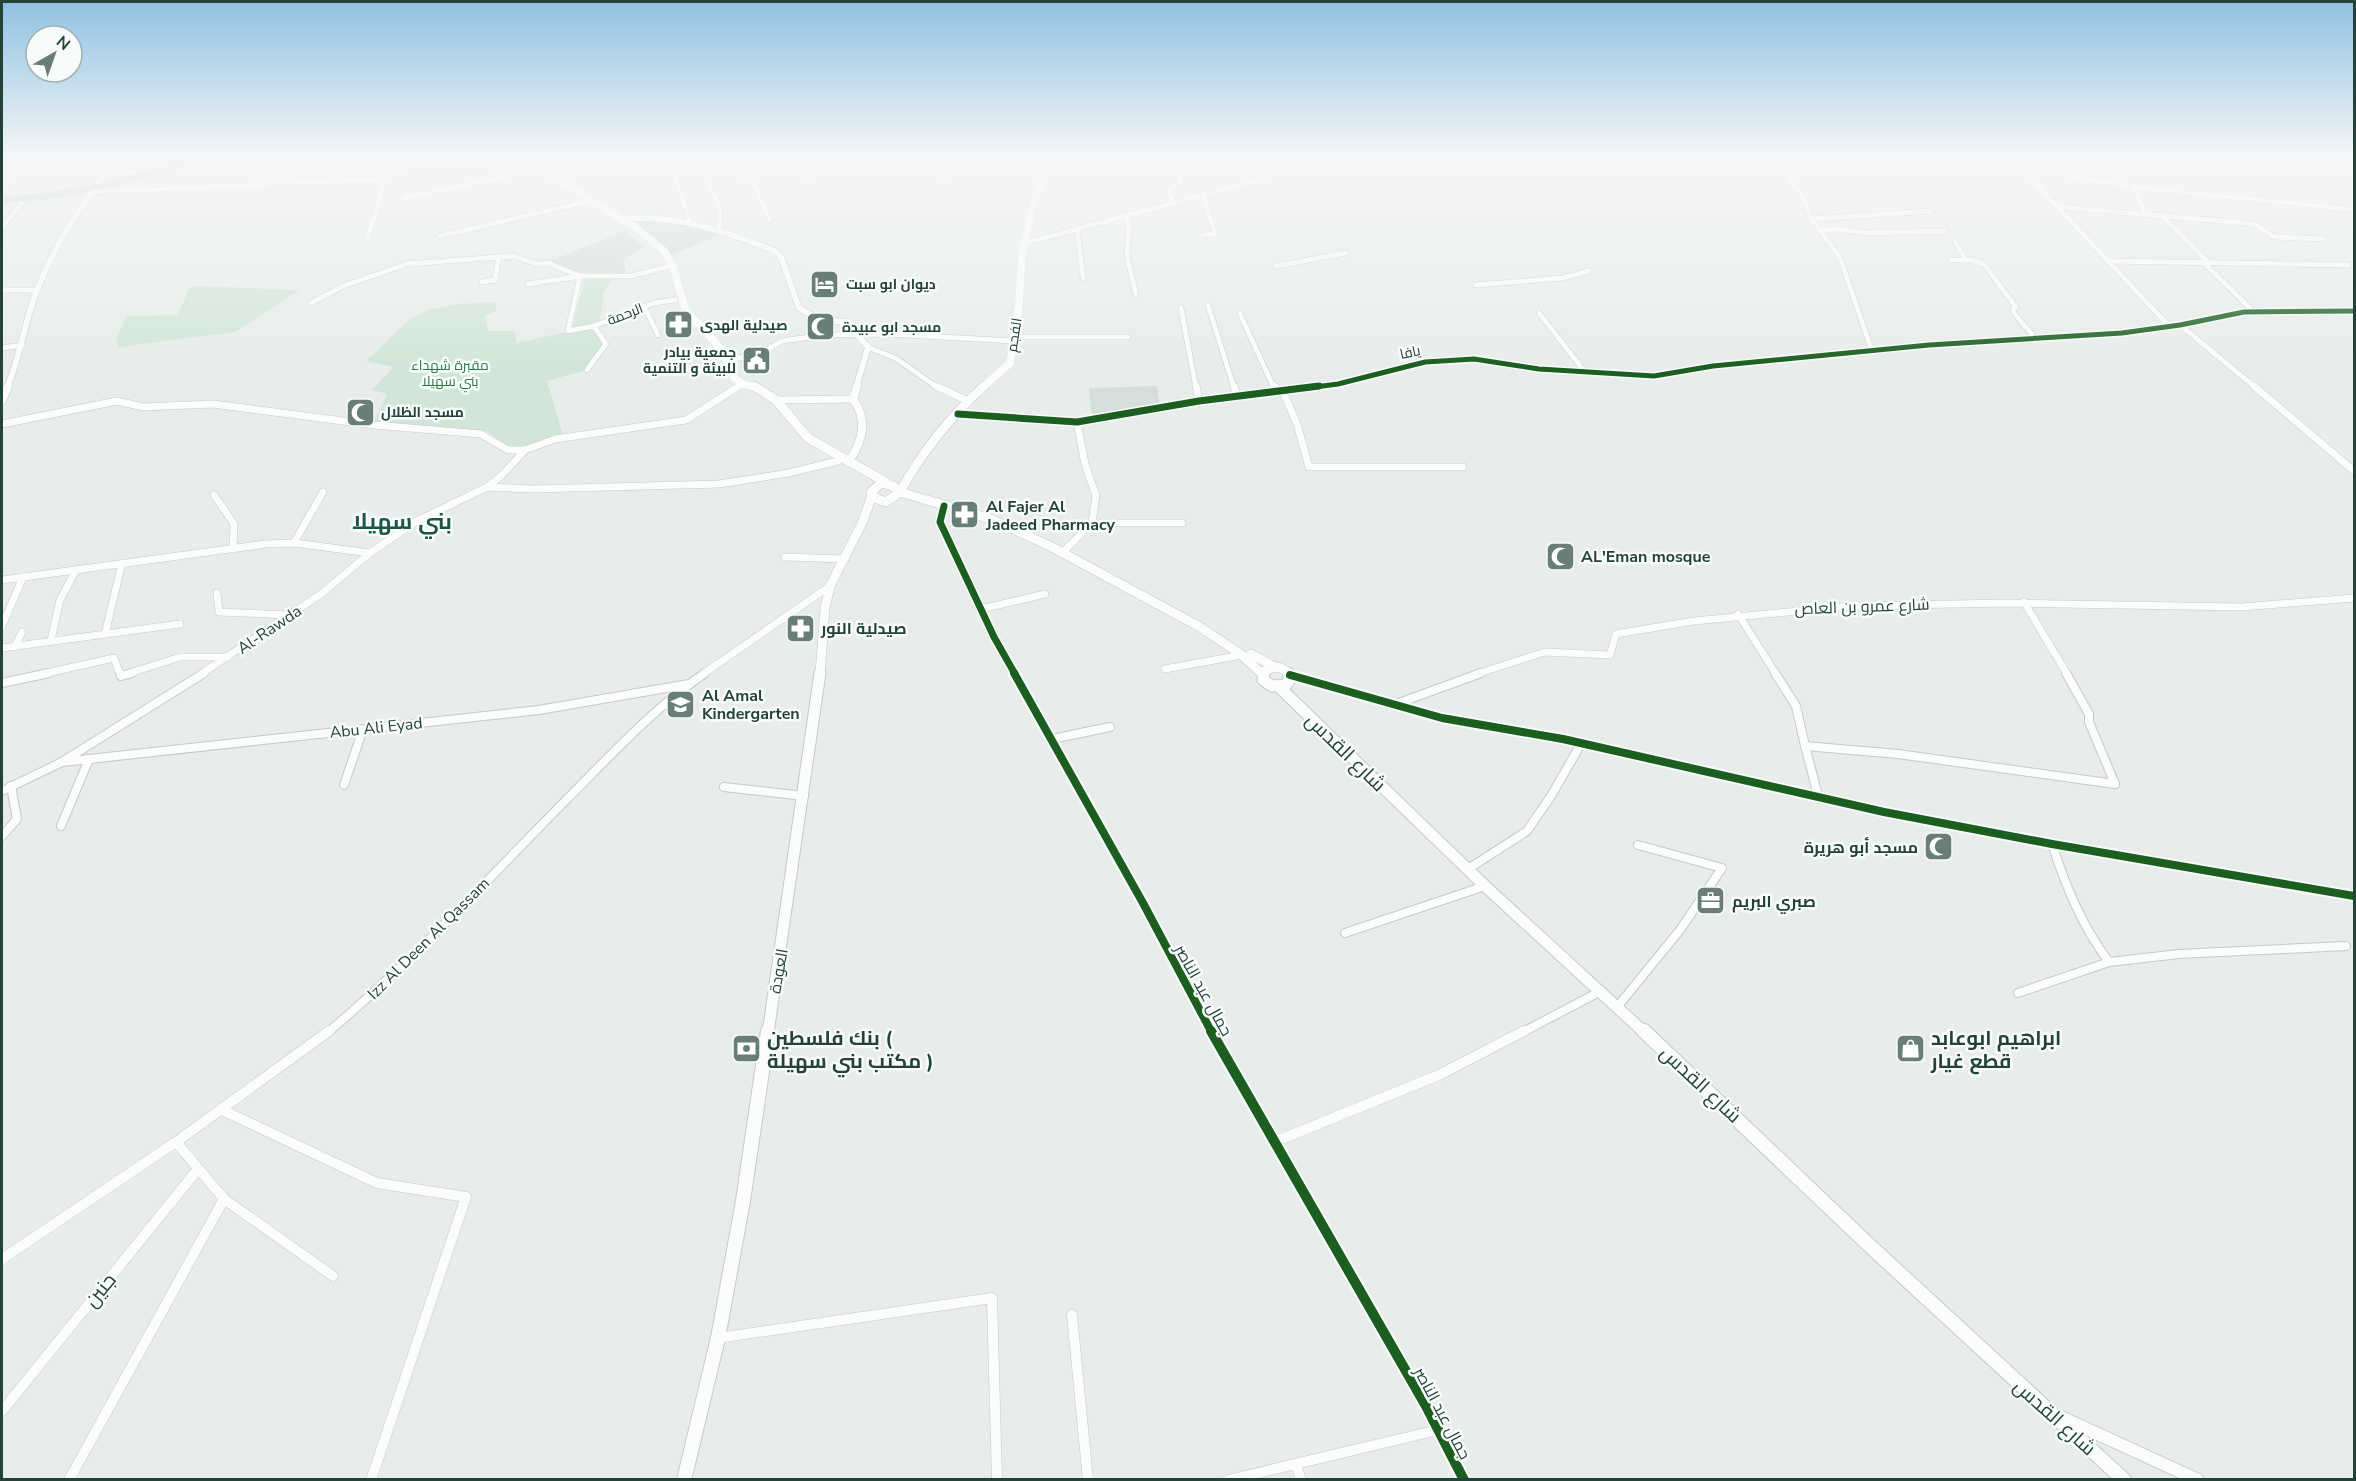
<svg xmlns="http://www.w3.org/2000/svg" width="2356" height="1481" font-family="'Nunito Sans',Cairo,sans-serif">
<rect width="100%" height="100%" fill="#e8edeb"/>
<g fill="#d6dedb">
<path d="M414 158H515L521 163 413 186 410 185Z"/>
<path d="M637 219 692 225 724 233 671 255 633 222Z"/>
<path d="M624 231 645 247 623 259 627 275H579L548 262Z"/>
<path d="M1157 386 1160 406 1092 417 1089 388Z"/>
</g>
<g fill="#d1e6d8">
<path d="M585 278H614L604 292 599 322 590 326 603 346 583 371 547 381 563 435 519 448 509 446 486 431 374 422 387 394 372 390 394 367 366 361 409 320 429 310 458 304 495 302 497 311 485 315 488 331H515L517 343 572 331Z"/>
<path d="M193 286 300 290 235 332 118 347 116 341 126 316 178 315 189 288Z"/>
</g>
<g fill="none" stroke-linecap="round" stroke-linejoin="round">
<defs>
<g id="minor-far3">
<path d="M659 158 663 170 741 158"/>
<path d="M1776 158 1803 198 1812 219 1840 258 1872 351"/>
<path d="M1990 158C2106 192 2234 195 2354 210"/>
<path d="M803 160 809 183"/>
<path d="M2 162 6 158"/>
<path d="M2021 168 2169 326"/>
<path d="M543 169 600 162"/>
<path d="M673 169 690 222"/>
<path d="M751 178 749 173 804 163"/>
<path d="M704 179C716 194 723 209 719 228"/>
<path d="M740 180 751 178 770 220"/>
<path d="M944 183 949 158"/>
<path d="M261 184 280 158"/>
<path d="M2133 186 2145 214"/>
<path d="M2 192 11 182 2 180 25 158"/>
<path d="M93 192 385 179 367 240"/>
<path d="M404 198 538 170"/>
<path d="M1172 202 1170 190 1181 180 1178 173"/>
<path d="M2058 207 2246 223 2258 226 2274 237 2324 239"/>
<path d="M1125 215 1129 224 1127 257 1136 294"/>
<path d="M2161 215 2208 262"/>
<path d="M1812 219 1930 211"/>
<path d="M2 227 25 199"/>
<path d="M1077 229 1083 278"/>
<path d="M1822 230 1839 229 1866 233 1945 231"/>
<path d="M1202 235 1215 234 1203 194"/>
<path d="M440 236 585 202"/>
<path d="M1955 242 1966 260"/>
<path d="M1025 243 1255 181 1329 158"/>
<path d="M1951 260H1971L1984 264 2016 307 2013 309 2014 313 2035 338"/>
<path d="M2108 261 2349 265"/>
<path d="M2203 262 2254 312"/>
<path d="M1276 266 1346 253"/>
<path d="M482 282 495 280 499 257"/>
<path d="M528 284 580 276 568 331 594 326"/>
<path d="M1476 285 1562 278 1589 271"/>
<path d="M2 290H37"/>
<path d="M311 303 343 286 407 264 513 256 537 264 548 263 580 276H631L667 267"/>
<path d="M1208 305 1234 388"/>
<path d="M644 306 658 335"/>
<path d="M1181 308 1196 388"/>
<path d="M1539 313 1585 372"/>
<path d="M1240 314 1274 388"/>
<path d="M2180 325 2256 388"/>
<path d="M1013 337H1128"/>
<path d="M868 347 897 359 938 388"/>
<path d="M2 348 23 345"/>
<path d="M726 361 761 353 782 341 823 335 889 334 1013 341"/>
<path d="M587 370 606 344 594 326 654 303 675 300"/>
<path d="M737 388 743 384"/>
<path d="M1307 388 1338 384 1425 362 1474 359 1539 369 1654 376 1713 366 1929 345 2122 333 2180 325 2244 312 2354 311"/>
</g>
<g id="minor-far2">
<path d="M936 386 968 401"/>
<path d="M1196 386 1199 401"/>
<path d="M1234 386 1237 397"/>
<path d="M1274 386 1283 392 1297 424 1309 467H1463"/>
<path d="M2254 386 2354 471"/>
<path d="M776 400 853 399"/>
<path d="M958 414 1077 422 1199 401 1319 386"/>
<path d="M2 424 117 401 143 407 213 404 374 425 481 434 508 450H525L555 439 686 420 739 386"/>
<path d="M487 487 533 489 719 484 789 473 838 461"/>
<path d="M214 495 234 524 233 549"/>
<path d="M944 506 940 522 994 637 1015 674"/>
<path d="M1092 523H1182"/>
<path d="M294 543 323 492"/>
<path d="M1063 552 1092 523 1096 496 1085 464 1077 422"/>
<path d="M785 557 845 559"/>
<path d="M2 580 266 544 294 543 370 553"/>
<path d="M217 593 219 612 289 615"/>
<path d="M2024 602 2067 674"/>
<path d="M981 609 1045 594"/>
<path d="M1738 614 1776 674"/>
<path d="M2 626 23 577"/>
<path d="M105 634 122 563"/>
<path d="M51 640 60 600 76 570"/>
<path d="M15 646 22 632"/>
<path d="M2 648 180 624"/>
<path d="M1165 669 1242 655"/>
<path d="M42 674 114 658 120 674"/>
<path d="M127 674 180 657H228"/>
<path d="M201 674 321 594 370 553 417 521 487 487 502 475 525 450"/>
<path d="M703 674 830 586"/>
<path d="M1476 674 1545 652 1610 655 1616 634 1694 621 1850 606 2007 603 2242 607 2354 598"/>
</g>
<g id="minor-far1">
<path d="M120 673 121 676 132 673"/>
<path d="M1014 673 1143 903 1212 1033"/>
<path d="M1775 673 1796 706 1805 746"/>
<path d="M2066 673 2089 714V722L2115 784"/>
<path d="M2 683 49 673"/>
<path d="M1396 704 1481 673"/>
<path d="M1052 739 1110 727"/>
<path d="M62 762 539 710 689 684"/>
<path d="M344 785 363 729"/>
<path d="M724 787 804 796"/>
<path d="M2 791 62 762 204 673"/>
<path d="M1819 799 1805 746 1898 754 2115 784"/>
<path d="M61 826 89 759"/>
<path d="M2 836 17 819 11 786"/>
<path d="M2052 844C2066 887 2082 926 2109 962"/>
<path d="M1468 869 1527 831 1551 796 1581 744"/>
<path d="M1345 933 1485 886"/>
<path d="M2018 993 2109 962 2179 954 2346 946"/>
<path d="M1618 1006 1680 930 1722 868 1638 845"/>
<path d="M327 1033C413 961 489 878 568 798 611 755 655 707 705 673"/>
<path d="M1521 1033 1601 991"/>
</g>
<g id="minor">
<path d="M1211 1031 1426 1406 1464 1480"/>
<path d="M222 1110 377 1183 466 1197 371 1480"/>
<path d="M176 1142 224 1199 333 1276"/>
<path d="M1274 1142 1439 1075 1524 1031"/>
<path d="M2 1259 176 1142 329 1031"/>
<path d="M1072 1315 1088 1480"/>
<path d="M718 1338 992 1298 997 1480"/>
<path d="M2 1411 198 1169"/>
<path d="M1296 1465 1301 1480"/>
<path d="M69 1480 224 1199"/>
<path d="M1228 1480 1438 1430"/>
</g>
<g id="tertiary-far3">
<path d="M122 158 116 171 135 173"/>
<path d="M98 184 116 160"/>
<path d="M618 219C674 214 723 230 775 251L781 257 799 308 820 320 845 322 868 347 856 388"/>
<path d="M7 388C20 356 25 321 37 290 50 257 73 215 95 189"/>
</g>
<g id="tertiary-far2">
<path d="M2 401 8 386"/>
<path d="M848 462C863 442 868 420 853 399L857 386"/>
</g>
<path id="tertiary-far1" d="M1290 675 1442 718 1563 739 1884 812 2052 844 2354 896"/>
<path id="tertiary" d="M2061 1417 2198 1480"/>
<g id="secondary-far3">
<path d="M531 158 564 184 636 228 664 251 673 266 685 309 721 349 734 378 743 384 758 388"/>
<path d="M982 388 1010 363 1019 304 1022 253 1032 208 1050 158"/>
</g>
<g id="secondary-far2">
<path d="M754 386 776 400 808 438 889 484"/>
<path d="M984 386C950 417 922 452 900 492L991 519 1050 546 1200 627 1242 655 1262 674"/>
<path d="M881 483 893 486 900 492 886 502 875 498 871 492Z"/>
<path d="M1251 654 1273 666"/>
<path d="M820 674 825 608 830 586 863 521 872 495"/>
<path d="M1264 674V671C1274 666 1281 665 1289 674"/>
</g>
<g id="secondary-far1">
<path d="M1264 673 1263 680 1272 686 1286 685 1290 679 1288 673"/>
<path d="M1279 687 1485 886 1645 1033"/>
<path d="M768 1033 820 673"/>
</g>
<g id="secondary">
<path d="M1644 1031 1870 1246 2124 1480"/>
<path d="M684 1480 718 1338 743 1201 768 1031"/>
</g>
<path id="trunk" d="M192 158H205C192 165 175 168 161 172 109 188 56 201 2 202V198C68 194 129 177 192 158Z"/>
</defs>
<use href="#minor-far3" stroke="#c5cac8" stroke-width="6"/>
<use href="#minor-far2" stroke="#c5cac8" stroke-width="8"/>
<use href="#minor-far1" stroke="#c5cac8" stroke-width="10"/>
<use href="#minor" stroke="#c5cac8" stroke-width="11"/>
<use href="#tertiary-far3" stroke="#c5cac8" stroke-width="7"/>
<use href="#tertiary-far2" stroke="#c5cac8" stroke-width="9"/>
<use href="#tertiary-far1" stroke="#c5cac8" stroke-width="11"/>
<use href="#tertiary" stroke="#c5cac8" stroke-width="14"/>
<use href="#secondary-far3" stroke="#c3cbc8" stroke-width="8"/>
<use href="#secondary-far2" stroke="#c3cbc8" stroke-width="10"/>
<use href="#secondary-far1" stroke="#c3cbc8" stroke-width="13"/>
<use href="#secondary" stroke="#c3cbc8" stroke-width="16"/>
<use href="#trunk" stroke="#c3ccc9" stroke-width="2"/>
<use href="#minor-far3" stroke="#fcfcfc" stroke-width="5"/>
<use href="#minor-far2" stroke="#fcfcfc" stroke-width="7"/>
<use href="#minor-far1" stroke="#fcfcfc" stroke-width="8"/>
<use href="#minor" stroke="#fcfcfc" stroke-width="10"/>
<use href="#tertiary-far3" stroke="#fcfcfc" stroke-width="6"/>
<use href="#tertiary-far2" stroke="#fcfcfc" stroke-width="8"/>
<use href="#tertiary-far1" stroke="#fcfcfc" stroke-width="10"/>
<use href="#tertiary" stroke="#fcfcfc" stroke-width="12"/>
<use href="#secondary-far3" stroke="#fcfcfc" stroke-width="8"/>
<use href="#secondary-far2" stroke="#fcfcfc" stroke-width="9"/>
<use href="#secondary-far1" stroke="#fcfcfc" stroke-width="11"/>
<use href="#secondary" stroke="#fcfcfc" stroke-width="14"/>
<use href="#trunk" fill="#c6cecc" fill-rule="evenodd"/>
<defs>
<path id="cycleway-far3" d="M1307 388 1338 384 1425 362 1474 359 1539 369 1654 376 1713 366 1929 345 2122 333 2180 325 2244 312 2354 311"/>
<g id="cycleway-far2">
<path d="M958 414 1077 422 1199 401 1319 386"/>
<path d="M944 506 940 522 994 637 1015 674"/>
</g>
<g id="cycleway-far1">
<path d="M1014 673 1143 903 1212 1033"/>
<path d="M1290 675 1442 718 1563 739 1884 812 2052 844 2354 896"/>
</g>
<path id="cycleway" d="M1211 1031 1426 1406 1464 1480"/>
</defs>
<use href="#cycleway-far3" stroke="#f7fbf9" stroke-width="8"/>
<use href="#cycleway-far2" stroke="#f7fbf9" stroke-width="10"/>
<use href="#cycleway-far1" stroke="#f7fbf9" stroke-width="12"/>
<use href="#cycleway" stroke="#f7fbf9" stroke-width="14"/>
<use href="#cycleway-far3" stroke="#1b5e20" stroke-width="5"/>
<use href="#cycleway-far2" stroke="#1b5e20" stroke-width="7"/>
<use href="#cycleway-far1" stroke="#1b5e20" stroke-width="8"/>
<use href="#cycleway" stroke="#1b5e20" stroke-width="10"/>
</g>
<linearGradient id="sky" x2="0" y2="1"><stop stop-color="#8fc1e3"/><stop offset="0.43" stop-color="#f5f7f6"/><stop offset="1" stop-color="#f5f7f6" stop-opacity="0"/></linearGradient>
<rect width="2356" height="366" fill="url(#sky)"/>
<defs>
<symbol id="hotel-square" viewBox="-11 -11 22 22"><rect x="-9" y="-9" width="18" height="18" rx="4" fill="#697e78" stroke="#f7fbf9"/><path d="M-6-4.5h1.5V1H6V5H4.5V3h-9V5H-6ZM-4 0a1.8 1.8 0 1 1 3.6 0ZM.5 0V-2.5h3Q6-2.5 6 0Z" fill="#fff"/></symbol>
<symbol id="pharmacy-square" viewBox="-11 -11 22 22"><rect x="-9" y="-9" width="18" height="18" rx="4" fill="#697e78" stroke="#f7fbf9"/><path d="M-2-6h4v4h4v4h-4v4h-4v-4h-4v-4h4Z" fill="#fff"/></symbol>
<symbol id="mosque-square" viewBox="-11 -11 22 22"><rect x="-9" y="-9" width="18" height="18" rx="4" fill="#697e78" stroke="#f7fbf9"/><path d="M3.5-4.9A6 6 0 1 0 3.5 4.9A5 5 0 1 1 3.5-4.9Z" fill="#fff"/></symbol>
<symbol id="civic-square" viewBox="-11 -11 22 22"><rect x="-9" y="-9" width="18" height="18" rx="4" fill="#697e78" stroke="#f7fbf9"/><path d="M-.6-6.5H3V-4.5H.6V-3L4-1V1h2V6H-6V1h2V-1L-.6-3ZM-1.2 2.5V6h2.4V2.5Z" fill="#fff"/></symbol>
<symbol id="school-square" viewBox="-11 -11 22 22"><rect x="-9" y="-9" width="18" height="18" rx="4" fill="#697e78" stroke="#f7fbf9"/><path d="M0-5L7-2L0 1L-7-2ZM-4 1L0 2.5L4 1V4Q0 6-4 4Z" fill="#fff"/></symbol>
<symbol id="office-square" viewBox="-11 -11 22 22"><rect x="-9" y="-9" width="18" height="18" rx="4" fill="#697e78" stroke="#f7fbf9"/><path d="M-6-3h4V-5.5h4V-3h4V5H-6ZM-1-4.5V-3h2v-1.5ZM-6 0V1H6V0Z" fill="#fff"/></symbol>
<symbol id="bank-square" viewBox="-11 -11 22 22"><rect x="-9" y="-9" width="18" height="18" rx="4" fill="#697e78" stroke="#f7fbf9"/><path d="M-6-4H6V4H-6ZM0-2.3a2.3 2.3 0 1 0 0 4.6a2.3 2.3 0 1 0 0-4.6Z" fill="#fff"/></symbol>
<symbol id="shop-square" viewBox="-11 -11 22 22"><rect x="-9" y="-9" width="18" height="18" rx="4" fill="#697e78" stroke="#f7fbf9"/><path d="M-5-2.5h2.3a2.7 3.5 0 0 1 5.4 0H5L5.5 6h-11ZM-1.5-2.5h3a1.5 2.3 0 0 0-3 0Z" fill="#fff"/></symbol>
</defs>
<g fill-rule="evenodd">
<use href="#hotel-square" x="808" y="268" width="33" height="33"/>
<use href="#pharmacy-square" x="662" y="308" width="33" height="33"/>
<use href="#mosque-square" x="804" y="310" width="33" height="33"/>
<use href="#civic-square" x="740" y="344" width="33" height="33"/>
<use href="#mosque-square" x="344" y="396" width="33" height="33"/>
<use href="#pharmacy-square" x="948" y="498" width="33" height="33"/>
<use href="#mosque-square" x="1544" y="540" width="33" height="33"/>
<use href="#pharmacy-square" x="784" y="612" width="33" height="33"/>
<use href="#school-square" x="664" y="688" width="33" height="33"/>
<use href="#mosque-square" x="1922" y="830" width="33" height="33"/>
<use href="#office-square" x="1694" y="884" width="33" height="33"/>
<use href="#bank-square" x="730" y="1032" width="33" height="33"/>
<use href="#shop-square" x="1894" y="1032" width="33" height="33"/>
</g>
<g text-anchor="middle" stroke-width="5" stroke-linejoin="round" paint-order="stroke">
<g font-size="14" font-weight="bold" fill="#24423a" stroke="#f7fbf9" text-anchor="start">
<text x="846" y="289">ديوان ابو سبت</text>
<text x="700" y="330">صيدلية الهدى</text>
<text x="842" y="332">مسجد ابو عبيدة</text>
<text x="736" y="357" text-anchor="end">جمعية بيادر<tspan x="736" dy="16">للبيئة و التنمية</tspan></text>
<text x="381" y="417">مسجد الظلال</text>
</g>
<g font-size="14" fill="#24423a" stroke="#f7fbf9">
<text transform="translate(625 314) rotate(-21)" y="5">الرحمة</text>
<text transform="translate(1014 335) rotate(-81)" y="5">الفجم</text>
<text transform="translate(1410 352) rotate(-12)" y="5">يافا</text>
</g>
<g font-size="14" fill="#2d7a4b" stroke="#f7fbf9">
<text x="450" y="370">مقبرة شهداء<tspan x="450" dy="16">بني سهيلا</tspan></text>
</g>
<g font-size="16" font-weight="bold" fill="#24423a" stroke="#f7fbf9" text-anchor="start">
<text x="986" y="512">Al Fajer Al<tspan x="986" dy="18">Jadeed Pharmacy</tspan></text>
<text x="1581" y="562">AL'Eman mosque</text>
<text x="821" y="634">صيدلية النور</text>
<text x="702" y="701">Al Amal<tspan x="702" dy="18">Kindergarten</tspan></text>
<text x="1918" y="853" text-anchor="end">مسجد أبو هريرة</text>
<text x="1732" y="907">صبري البريم</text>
</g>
<g font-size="16" fill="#24423a" stroke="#f7fbf9">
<text transform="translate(1862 606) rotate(-2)" y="6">شارع عمرو بن العاص</text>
<text transform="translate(269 629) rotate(-34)" y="6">Al-Rawda</text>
<text transform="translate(376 727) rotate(-6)" y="6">Abu Ali Eyad</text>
<text transform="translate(428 938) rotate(-45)" y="6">Izz Al Deen Al Qassam</text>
<text transform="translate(778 971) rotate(-80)" y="6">العودة</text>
<text transform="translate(1204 990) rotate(61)" y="6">جمال عبد الناصر</text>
<text transform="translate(1443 1413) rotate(62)" y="6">جمال عبد الناصر</text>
</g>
<g font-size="20" fill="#24423a" stroke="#f7fbf9">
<text transform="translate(1346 752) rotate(44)" y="7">شارع القدس</text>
<text transform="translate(1701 1084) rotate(43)" y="7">شارع القدس</text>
<text transform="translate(100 1290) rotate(-51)" y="7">جنين</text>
<text transform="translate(2055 1417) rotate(42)" y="7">شارع القدس</text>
</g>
<g font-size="20" font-weight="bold" fill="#24423a" stroke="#f7fbf9" text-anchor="start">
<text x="767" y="1045">بنك فلسطين (<tspan x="767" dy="23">مكتب بني سهيلة )</tspan></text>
<text x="1931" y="1045">ابراهيم ابوعابد<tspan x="1931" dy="23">قطع غيار</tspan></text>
</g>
<g font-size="22" font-weight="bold" fill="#1f5548" stroke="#f7fbf9">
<text x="402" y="529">بني سهيلا</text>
</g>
</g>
<rect width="2356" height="1481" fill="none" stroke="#24423a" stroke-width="6"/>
<g transform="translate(54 54) rotate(40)"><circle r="28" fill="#f7fbf9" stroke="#a3b1ad" stroke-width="1.5"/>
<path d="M0-4.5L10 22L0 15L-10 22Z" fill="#697e78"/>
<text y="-9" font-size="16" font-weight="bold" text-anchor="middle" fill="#24423a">N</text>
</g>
</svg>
